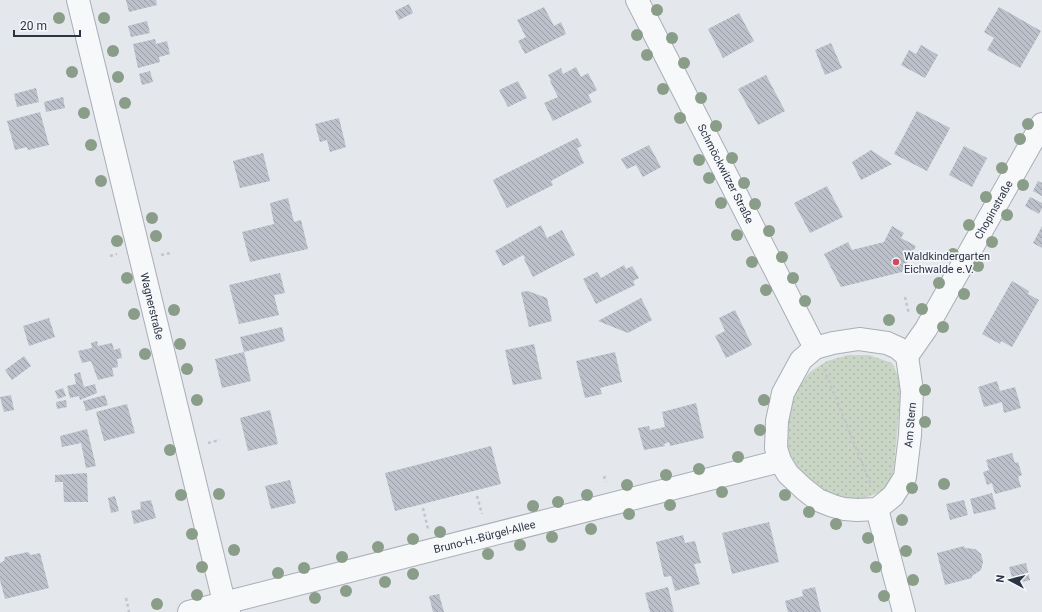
<svg xmlns="http://www.w3.org/2000/svg" width="1042" height="612" font-family="Roboto,sans-serif">
<defs>
<pattern id="grass-dots" width="8" height="8" patternUnits="userSpaceOnUse"><rect width="8" height="8" fill="#c9d6c5"/><path d="M2 2h.1M6 6h.1" fill="none" stroke="#adb8ab" stroke-width="1.8" stroke-linecap="round"/></pattern>
<pattern id="building-back-hatch" width="6" height="6" patternUnits="userSpaceOnUse"><rect width="6" height="6" fill="#bbc0ca"/><path d="M-1 5l2 2M0 0l6 6M5-1l2 2" fill="none" stroke="#989da6"/></pattern>
</defs>
<rect width="100%" height="100%" fill="#e4e7ec"/>
<path fill="url(#grass-dots)" d="M848 355H869L892 363 899 377 901 391 893 476 885 490 860 500H845L830 495 810 482 797 469 785 442V426L794 394 798 387 810 372 827 361Z"/>
<g fill="url(#building-back-hatch)">
<path d="M126 0H156L157 5 129 12Z"/>
<path d="M409 4 413 13 399 20 395 11Z"/>
<path d="M544 7 554 26 561 22 566 34 525 54 518 41 526 37 517 20Z"/>
<path d="M999 7 1041 31 1020 68 987 50 994 38 984 32Z"/>
<path d="M739 13 754 41 723 58 708 29Z"/>
<path d="M147 21 150 33 131 37 128 26Z"/>
<path d="M155 39 156 44 167 41 170 54 159 57 160 62 138 68 133 44Z"/>
<path d="M831 43 842 68 825 75 815 50Z"/>
<path d="M921 45 938 55 925 78 901 65 909 50 916 54Z"/>
<path d="M576 67 581 77 588 73 597 90 588 95 592 102 553 121 544 103 558 97 550 81 551 80 548 75 561 68 563 74Z"/>
<path d="M150 71 153 82 142 85 139 74Z"/>
<path d="M766 75 785 111 758 125 738 89Z"/>
<path d="M518 81 527 98 508 107 499 90Z"/>
<path d="M36 88 39 102 17 107 14 94Z"/>
<path d="M63 97 65 108 46 112 44 102Z"/>
<path d="M917 111 950 128 927 171 894 154Z"/>
<path d="M40 112 49 145 28 150 27 147 15 150 7 121Z"/>
<path d="M339 118 346 147 330 152 327 140 320 142 315 124Z"/>
<path d="M577 138 582 146 577 148 584 163 551 181 553 185 507 208 493 180Z"/>
<path d="M649 145 661 167 643 177 636 165 627 169 621 159Z"/>
<path d="M964 146 987 158 972 187 949 175Z"/>
<path d="M871 150 892 164 861 180 852 162Z"/>
<path d="M263 153 270 181 240 188 233 161Z"/>
<path d="M1038 181 1042 183V196L1033 191Z"/>
<path d="M827 186 843 217 810 233 794 203Z"/>
<path d="M1030 197 1042 203V208L1039 214 1025 206Z"/>
<path d="M288 198 294 222 301 220 308 249 250 262 242 232 274 224 270 203Z"/>
<path d="M541 225 547 238 562 230 575 255 533 277 524 259 525 258 523 255 503 266 495 251Z"/>
<path d="M892 226 904 233 901 238 916 246 902 272 841 287 824 254 848 242 852 250 884 242Z"/>
<path d="M1042 226V248L1033 243Z"/>
<path d="M624 265 626 269 632 266 639 278 633 281 635 285 596 304 583 279 597 272 601 278Z"/>
<path d="M280 273 285 293 274 295 279 315 239 324 229 285Z"/>
<path d="M1012 281 1029 291 1028 294 1039 300 1012 347 1001 341 1000 344 982 334Z"/>
<path d="M528 291 547 298 552 321 529 327 521 292Z"/>
<path d="M641 298 652 320 628 333 598 321Z"/>
<path d="M735 310 752 345 726 358 715 336 725 331 719 318Z"/>
<path d="M49 318 55 337 29 346 23 326Z"/>
<path d="M282 327 285 341 244 352 240 337Z"/>
<path d="M97 341 98 346 112 343 114 350 120 348 122 358 117 359 118 367 112 368 114 376 98 380 91 361 82 363 78 351 92 348 91 343Z"/>
<path d="M534 344 542 379 513 385 505 350Z"/>
<path d="M244 352 251 381 222 388 215 359Z"/>
<path d="M615 352 622 382 600 388 602 394 585 398 576 361Z"/>
<path d="M24 356 31 366 12 380 5 370Z"/>
<path d="M80 372 84 387 95 384 97 393 80 400 79 396 70 398 67 386 76 384 74 374Z"/>
<path d="M997 381 1000 391 1015 387 1021 408 1004 413 1002 402 984 407 978 387Z"/>
<path d="M63 388 66 396 58 399 55 391Z"/>
<path d="M11 395 14 410 4 412 0 397Z"/>
<path d="M105 395 108 405 86 411 83 401Z"/>
<path d="M66 400 67 407 57 409 56 402Z"/>
<path d="M696 403 704 438 670 446 669 442 664 444 665 446 644 450 638 428 649 426 650 430 665 427 662 412Z"/>
<path d="M127 404 135 433 104 441 96 412Z"/>
<path d="M270 410 278 444 248 451 240 418Z"/>
<path d="M87 429 96 466 86 468 81 443 62 447 60 436Z"/>
<path d="M491 446 501 484 395 511 385 473Z"/>
<path d="M1012 453 1015 463 1018 462 1022 475 1018 477 1021 487 995 494 992 483 987 485 983 472 989 470 986 460Z"/>
<path d="M87 473 88 502H64L63 482H55V475Z"/>
<path d="M290 480 296 503 271 509 265 486Z"/>
<path d="M992 493 996 509 974 514 970 499Z"/>
<path d="M115 496 119 511 111 513 108 498Z"/>
<path d="M151 500 156 518 134 524 131 511 141 509 140 502Z"/>
<path d="M964 500 968 515 950 520 946 504Z"/>
<path d="M769 522 779 562 732 574 722 533Z"/>
<path d="M683 535 685 543 695 541 701 563 694 564 700 584 675 591 671 576 664 577 656 542Z"/>
<path d="M964 546 965 548 975 549 981 554 983 562 981 570 972 576V578L945 585 937 553Z"/>
<path d="M28 552 31 555 40 553 49 588 5 599 0 580V563L4 561 5 557Z"/>
<path d="M1026 563 1030 580 1014 584 1009 567Z"/>
<path d="M668 587 674 612H650L645 593Z"/>
<path d="M815 587 821 612H788L785 601 803 596 802 590Z"/>
<path d="M439 594 444 612H433L429 596Z"/>
</g>
<g fill="none" stroke-linecap="round" stroke-linejoin="round">
<defs>
<g id="street">
<path id="s1" d="M78 0 224 602 229 612"/>
<path id="s2" d="M637 0 815 348"/>
<path d="M859 339 887 343 898 348 907 356 912 391 910 435 905 477 893 496 877 509 857 510 844 509 833 506 818 500 804 489 788 474 780 461 776 448 777 421 783 393 801 360 815 348 833 343Z"/>
<path id="s3" d="M907 356 926 329 1042 124"/>
<path d="M877 509 904 612"/>
<path id="s4" d="M189 612 780 461"/>
</g>
</defs>
<use href="#street" stroke="#a9aeb7" stroke-width="24"/>
<g stroke="#c2c5cb" stroke-width="2.5" stroke-dasharray="3 3" stroke-linecap="butt">
<path d="M161 255 171 253"/>
<path d="M110 256 117 254"/>
<path d="M905 297 909 314"/>
<path d="M824 369 871 485"/>
<path d="M208 443 220 440"/>
<path d="M604 476 606 482"/>
<path d="M477 496 482 514"/>
<path d="M423 508 428 529"/>
<path d="M126 598 129 612"/>
</g>
<use href="#street" stroke="#f7f8fa" stroke-width="22"/>
</g>
<g fill="#899d89">
<circle cx="657" cy="10" r="6"/>
<circle cx="59" cy="18" r="6"/>
<circle cx="104" cy="18" r="6"/>
<circle cx="637" cy="35" r="6"/>
<circle cx="672" cy="38" r="6"/>
<circle cx="113" cy="51" r="6"/>
<circle cx="647" cy="55" r="6"/>
<circle cx="684" cy="63" r="6"/>
<circle cx="72" cy="72" r="6"/>
<circle cx="118" cy="77" r="6"/>
<circle cx="663" cy="89" r="6"/>
<circle cx="701" cy="98" r="6"/>
<circle cx="125" cy="103" r="6"/>
<circle cx="84" cy="113" r="6"/>
<circle cx="680" cy="118" r="6"/>
<circle cx="1028" cy="124" r="6"/>
<circle cx="716" cy="126" r="6"/>
<circle cx="1020" cy="139" r="6"/>
<circle cx="91" cy="145" r="6"/>
<circle cx="732" cy="158" r="6"/>
<circle cx="699" cy="160" r="6"/>
<circle cx="1002" cy="168" r="6"/>
<circle cx="709" cy="178" r="6"/>
<circle cx="101" cy="181" r="6"/>
<circle cx="744" cy="183" r="6"/>
<circle cx="1023" cy="185" r="6"/>
<circle cx="986" cy="197" r="6"/>
<circle cx="721" cy="203" r="6"/>
<circle cx="755" cy="204" r="6"/>
<circle cx="1007" cy="215" r="6"/>
<circle cx="152" cy="218" r="6"/>
<circle cx="969" cy="225" r="6"/>
<circle cx="769" cy="231" r="6"/>
<circle cx="737" cy="235" r="6"/>
<circle cx="156" cy="236" r="6"/>
<circle cx="117" cy="241" r="6"/>
<circle cx="992" cy="242" r="6"/>
<circle cx="953" cy="254" r="6"/>
<circle cx="782" cy="257" r="6"/>
<circle cx="752" cy="262" r="6"/>
<circle cx="978" cy="266" r="6"/>
<circle cx="127" cy="278" r="6"/>
<circle cx="793" cy="278" r="6"/>
<circle cx="939" cy="283" r="6"/>
<circle cx="766" cy="290" r="6"/>
<circle cx="964" cy="294" r="6"/>
<circle cx="805" cy="301" r="6"/>
<circle cx="922" cy="309" r="6"/>
<circle cx="174" cy="310" r="6"/>
<circle cx="134" cy="314" r="6"/>
<circle cx="889" cy="320" r="6"/>
<circle cx="943" cy="327" r="6"/>
<circle cx="180" cy="344" r="6"/>
<circle cx="145" cy="354" r="6"/>
<circle cx="187" cy="369" r="6"/>
<circle cx="925" cy="390" r="6"/>
<circle cx="197" cy="400" r="6"/>
<circle cx="764" cy="400" r="6"/>
<circle cx="925" cy="422" r="6"/>
<circle cx="760" cy="430" r="6"/>
<circle cx="170" cy="450" r="6"/>
<circle cx="738" cy="457" r="6"/>
<circle cx="699" cy="469" r="6"/>
<circle cx="666" cy="475" r="6"/>
<circle cx="944" cy="484" r="6"/>
<circle cx="627" cy="485" r="6"/>
<circle cx="912" cy="488" r="6"/>
<circle cx="722" cy="492" r="6"/>
<circle cx="219" cy="494" r="6"/>
<circle cx="181" cy="495" r="6"/>
<circle cx="587" cy="495" r="6"/>
<circle cx="785" cy="495" r="6"/>
<circle cx="558" cy="502" r="6"/>
<circle cx="670" cy="505" r="6"/>
<circle cx="533" cy="506" r="6"/>
<circle cx="809" cy="512" r="6"/>
<circle cx="629" cy="514" r="6"/>
<circle cx="902" cy="520" r="6"/>
<circle cx="836" cy="524" r="6"/>
<circle cx="591" cy="529" r="6"/>
<circle cx="440" cy="532" r="6"/>
<circle cx="192" cy="534" r="6"/>
<circle cx="552" cy="537" r="6"/>
<circle cx="868" cy="538" r="6"/>
<circle cx="413" cy="539" r="6"/>
<circle cx="520" cy="545" r="6"/>
<circle cx="378" cy="547" r="6"/>
<circle cx="234" cy="550" r="6"/>
<circle cx="906" cy="551" r="6"/>
<circle cx="488" cy="554" r="6"/>
<circle cx="342" cy="557" r="6"/>
<circle cx="202" cy="567" r="6"/>
<circle cx="876" cy="567" r="6"/>
<circle cx="304" cy="568" r="6"/>
<circle cx="278" cy="573" r="6"/>
<circle cx="413" cy="574" r="6"/>
<circle cx="913" cy="580" r="6"/>
<circle cx="385" cy="582" r="6"/>
<circle cx="346" cy="591" r="6"/>
<circle cx="197" cy="595" r="6"/>
<circle cx="884" cy="596" r="6"/>
<circle cx="315" cy="598" r="6"/>
<circle cx="157" cy="604" r="6"/>
</g>
<circle fill="#d1495b" stroke="#f4f6f9" stroke-width="1.5" cx="896" cy="262" r="4"/>
<g text-anchor="middle" stroke-width="3.5" stroke-linejoin="round" paint-order="stroke">
<g font-size="11" fill="#2b3445" stroke="#f4f6f9">
<text dy="4" stroke="none"><textPath href="#s2" startOffset="195">Schmöckwitzer Straße</textPath></text>
<text dy="4" stroke="none"><textPath href="#s3" startOffset="170">Chopinstraße</textPath></text>
<text dy="4" stroke="none"><textPath href="#s1" startOffset="315">Wagnerstraße</textPath></text>
<text transform="translate(910 425) rotate(-85)" y="4">Am Stern</text>
<text dy="4" stroke="none"><textPath href="#s4" startOffset="305">Bruno-H.-Bürgel-Allee</textPath></text>
</g>
<g font-size="11" fill="#2b3445" stroke="#f4f6f9" text-anchor="start">
<text x="904" y="260">Waldkindergarten<tspan x="904" dy="13">Eichwalde e.V.</tspan></text>
</g>
</g>
<g transform="translate(1010 580) rotate(277)" stroke="#f4f6f9" stroke-width="3" paint-order="stroke">
<path d="M0-3L7 15L0 10L-7 15Z" fill="#2b3445"/>
<text y="-6" font-size="11" font-weight="bold" text-anchor="middle" fill="#2b3445">N</text>
</g>
<path d="M14 30v6h66v-6" fill="none" stroke="#2b3445" stroke-width="2"/>
<text x="20" y="30" font-size="12" fill="#2b3445" stroke="#f4f6f9" stroke-width="3" paint-order="stroke">20 m</text>
</svg>
